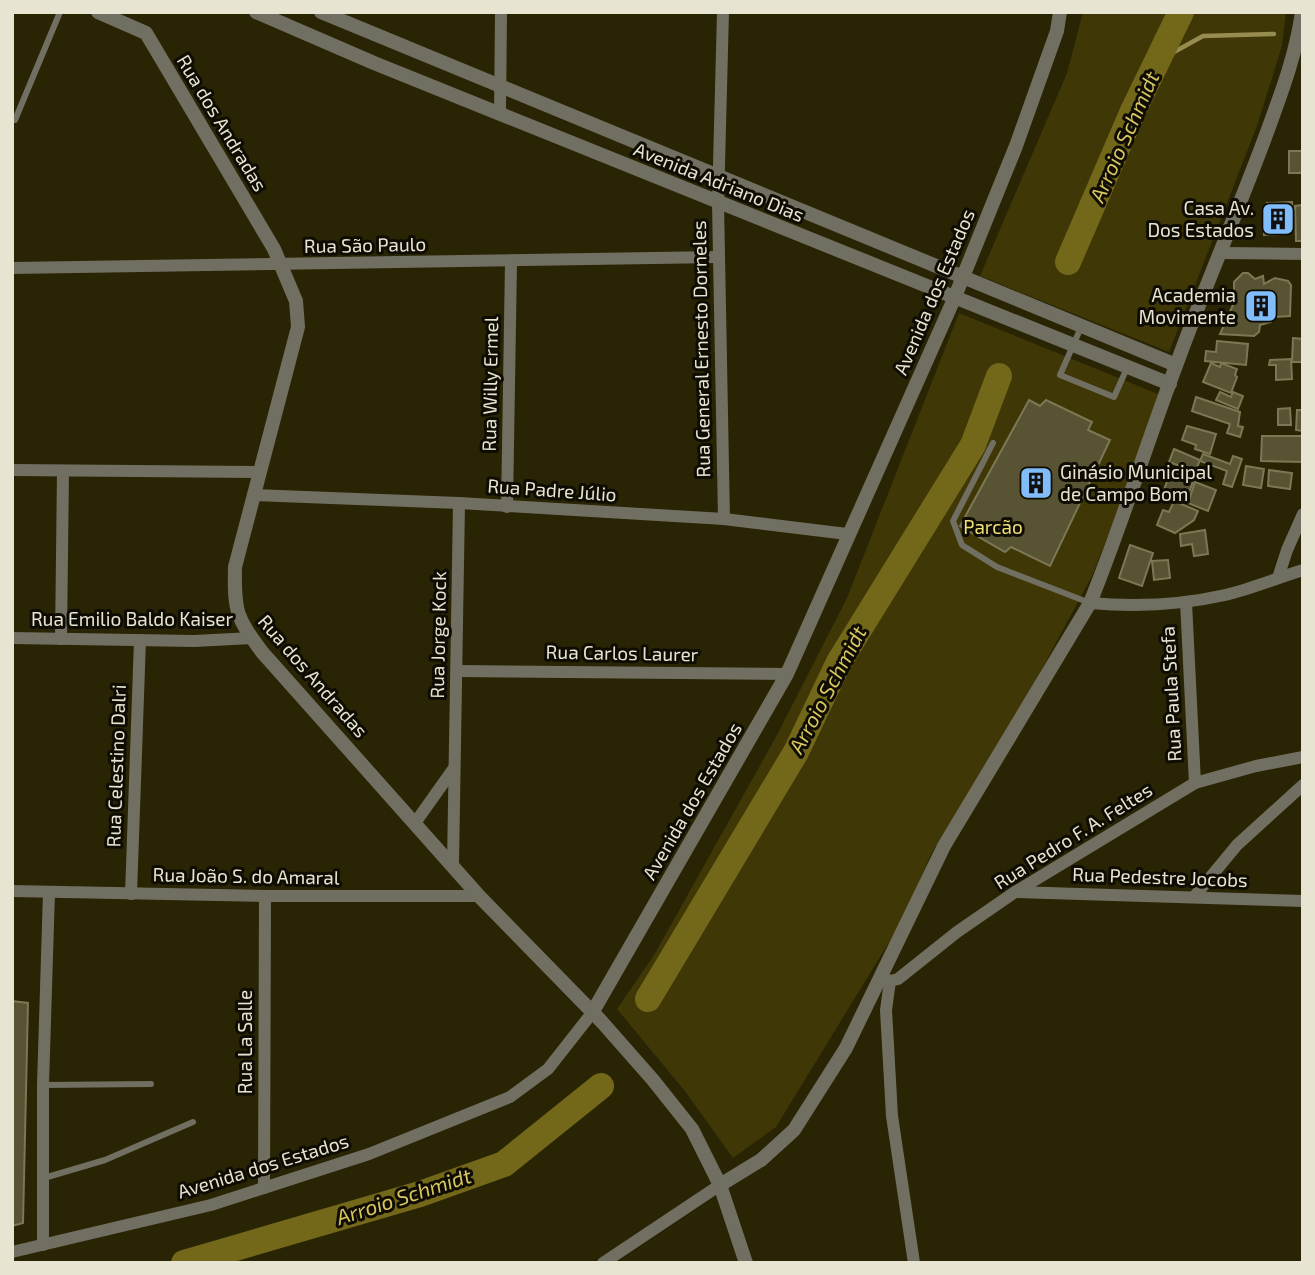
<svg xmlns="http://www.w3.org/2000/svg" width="1315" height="1275" font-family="'Exo 2',sans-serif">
<rect width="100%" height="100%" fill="#292404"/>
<g fill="#3f3706">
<path d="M1083 12H1286L1282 46 1257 126 1169 352 980 276 1067 73Z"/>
<path d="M959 313 1163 396 1092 576 1018 713 931 854 902 921 776 1127 733 1158 684 1090 617 1009 654 955 777 735 847 598Z"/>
</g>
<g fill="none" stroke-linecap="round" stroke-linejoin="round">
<path stroke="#968c50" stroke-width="4.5" d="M1156 62 1203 36 1274 34"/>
<g stroke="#736719" stroke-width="26">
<path d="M1068 262 1133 111 1181 12"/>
<path d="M648 999 796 752 839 662 973 445 999 376"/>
<path d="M184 1263 420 1194 504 1164 601 1086"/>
</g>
</g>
<g fill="#585332" stroke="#7c7755" stroke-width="2">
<rect x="1289" y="151" width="14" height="22"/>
<path d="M1292 202 1293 218H1287L1284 234 1264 235V219H1268L1267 203Z"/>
<path d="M1303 205V241H1296L1295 206Z"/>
<path d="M1243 273H1248L1255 279 1263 276 1264 284 1275 278 1288 281 1291 285 1290 316 1274 317 1271 322 1260 325 1259 332 1254 336 1220 334 1237 296 1234 292V282Z"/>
<path d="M1293 338 1303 339V362H1292Z"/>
<path d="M1217 341 1248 344 1246 365 1205 361 1206 351 1216 352Z"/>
<path d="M1291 359 1292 379 1276 380V365H1269L1270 360Z"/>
<path d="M1211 363 1220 367 1221 363 1237 369 1235 375 1237 377 1231 393 1203 382Z"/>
<path d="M1220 392 1231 397 1233 392 1243 396 1238 409 1216 400Z"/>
<path d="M1196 397 1240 412 1238 426 1243 427 1240 437 1227 433 1230 424 1192 411Z"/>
<path d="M1029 400 1040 406 1046 400 1092 422 1088 430 1110 440 1050 566 1011 547 1005 552 960 526Z"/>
<path d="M1290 408 1291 425H1278V409Z"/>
<path d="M1297 410H1303V431L1296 430Z"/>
<path d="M1187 426 1216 434 1210 454 1195 449 1196 445 1182 440Z"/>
<path d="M1262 436H1303V462L1261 461Z"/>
<path d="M1174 449 1200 460 1195 472 1169 462Z"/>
<path d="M1203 454 1230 464 1233 456 1242 459 1232 487 1223 484 1227 471 1200 461Z"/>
<path d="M1246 466 1264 469 1261 488 1243 485Z"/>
<path d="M1171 470 1194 479 1186 501 1163 493Z"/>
<path d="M1269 470 1292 473 1290 489 1268 486Z"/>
<path d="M1195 482 1216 490 1208 511 1188 503Z"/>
<path d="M1174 501 1198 511 1194 520 1175 533 1157 525 1163 510 1169 512Z"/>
<path d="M1205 530 1208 554 1194 556 1192 544 1181 546 1180 534Z"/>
<path d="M1130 545 1153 553 1142 586 1119 578Z"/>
<path d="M1168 560 1170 578 1154 580 1152 561Z"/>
<path d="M12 1001 28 1003 23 1223 12 1226Z"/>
</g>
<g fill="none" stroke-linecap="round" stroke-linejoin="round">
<g stroke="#716f61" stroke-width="6">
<path d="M15 120 60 12"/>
<path d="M1082 325 1060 375 1114 397 1127 368"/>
<path d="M993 443 953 521 962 545 997 567 1090 603"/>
<path d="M43 1085 151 1084"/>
<path d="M44 1178 105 1160 193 1122"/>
</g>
<g stroke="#716f61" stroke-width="12">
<path d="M723 12 718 203 724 519"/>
<path d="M500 114 501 12"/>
<path d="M1221 253 1303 254"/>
<path d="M12 268 718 257"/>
<path d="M12 470 259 472"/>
<path d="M253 495 459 503 724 519 847 534"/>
<path d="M507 507 511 262"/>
<path d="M1278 578 1287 550 1303 514"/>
<path d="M1186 602 1195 783"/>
<path d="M1090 603C1135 607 1181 605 1225 595 1251 589 1277 578 1303 570"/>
<path d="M12 638 194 641 252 638"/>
<path d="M61 639 63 471"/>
<path d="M457 671 787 674"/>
<path d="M415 823 454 768"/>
<path d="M453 864 459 503"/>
<path d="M12 891 265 896H479"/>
<path d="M1016 892 1303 901"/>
<path d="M131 894 140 640"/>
<path d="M1194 897 1237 845 1303 785"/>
<path d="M881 976 890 981 898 979 957 932 1015 892 1195 783 1256 766 1303 757"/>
<path d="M890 981 886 1010 892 1116 914 1263"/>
<path d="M264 1188 265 896"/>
<path d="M43 1245V1085L49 892"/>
<path d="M12 1252 211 1205 369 1154 510 1097 548 1069 592 1013"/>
<path d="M603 1263 720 1185"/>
</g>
<g stroke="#716f61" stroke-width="14">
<path d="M98 12 146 33 274 249 296 301 298 327 235 567C234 611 236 617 262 652L479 896 602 1022 653 1080 692 1129 720 1185 746 1263"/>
<path d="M256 12 374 63 1170 384"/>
<path d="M321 12 1176 365"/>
<path d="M592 1013 787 674 954 299 1016 146 1057 31 1060 12"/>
<path d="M720 1185 761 1160 794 1130 846 1048 944 846 1090 603C1122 524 1147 442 1177 363 1205 286 1238 211 1266 135 1281 94 1296 55 1302 12"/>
</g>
</g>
<defs>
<symbol id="building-square" viewBox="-11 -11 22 22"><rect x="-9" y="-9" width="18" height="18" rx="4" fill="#80bdfa" stroke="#0f0d03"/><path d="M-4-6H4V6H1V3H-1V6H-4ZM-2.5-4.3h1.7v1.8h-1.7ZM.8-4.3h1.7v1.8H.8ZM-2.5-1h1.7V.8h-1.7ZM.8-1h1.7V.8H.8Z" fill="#111"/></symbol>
</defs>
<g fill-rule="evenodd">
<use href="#building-square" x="1259" y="200" width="38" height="38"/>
<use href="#building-square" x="1242" y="287" width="38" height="38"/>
<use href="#building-square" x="1017" y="464" width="38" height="38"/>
</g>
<g text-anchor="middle" stroke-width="6" stroke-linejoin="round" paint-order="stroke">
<g font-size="19" fill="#e7e4d2" stroke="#0f0d03">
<text transform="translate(222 123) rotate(59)" y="7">Rua dos Andradas</text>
<text transform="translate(719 182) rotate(22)" y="7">Avenida Adriano Dias</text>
<text transform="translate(365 245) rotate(-1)" y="7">Rua São Paulo</text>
<text transform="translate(934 292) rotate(-67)" y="7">Avenida dos Estados</text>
<text transform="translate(701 349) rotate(-91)" y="7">Rua General Ernesto Dorneles</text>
<text transform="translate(490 384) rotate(-89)" y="7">Rua Willy Ermel</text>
<text transform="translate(552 490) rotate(4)" y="7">Rua Padre Júlio</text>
<text x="132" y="626">Rua Emilio Baldo Kaiser</text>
<text transform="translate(438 635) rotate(-89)" y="7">Rua Jorge Kock</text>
<text transform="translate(622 653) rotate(1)" y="7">Rua Carlos Laurer</text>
<text transform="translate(313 676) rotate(49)" y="7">Rua dos Andradas</text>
<text transform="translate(1171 694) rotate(-93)" y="7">Rua Paula Stefa</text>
<text transform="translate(116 766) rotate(-88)" y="7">Rua Celestino Dalri</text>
<text transform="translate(692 801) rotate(-60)" y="7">Avenida dos Estados</text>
<text transform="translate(1073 836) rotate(-32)" y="7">Rua Pedro F. A. Feltes</text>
<text transform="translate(246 876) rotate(1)" y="7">Rua João S. do Amaral</text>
<text transform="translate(1160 877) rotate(2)" y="7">Rua Pedestre Jocobs</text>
<text transform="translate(245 1042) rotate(-90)" y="7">Rua La Salle</text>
<text transform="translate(263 1166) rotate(-17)" y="7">Avenida dos Estados</text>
</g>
<g font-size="19" fill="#e7e4d2" stroke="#0f0d03" text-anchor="end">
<text x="1254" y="215">Casa Av.<tspan x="1254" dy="22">Dos Estados</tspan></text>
<text x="1236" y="302">Academia<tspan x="1236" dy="22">Movimente</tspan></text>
<text x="1060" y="479" text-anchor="start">Ginásio Municipal<tspan x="1060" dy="22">de Campo Bom</tspan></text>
</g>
<g font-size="19" fill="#f1df78" stroke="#0f0d03">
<text x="993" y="534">Parcão</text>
</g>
<g font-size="21" font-style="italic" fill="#d8c65f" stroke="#0f0d03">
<text transform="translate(1125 137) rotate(-66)" y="7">Arroio Schmidt</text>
<text transform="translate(828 690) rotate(-62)" y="7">Arroio Schmidt</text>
<text transform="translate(404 1197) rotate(-18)" y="7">Arroio Schmidt</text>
</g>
</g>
<rect width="1315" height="1275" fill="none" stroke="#e7e4d2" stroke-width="28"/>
</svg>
